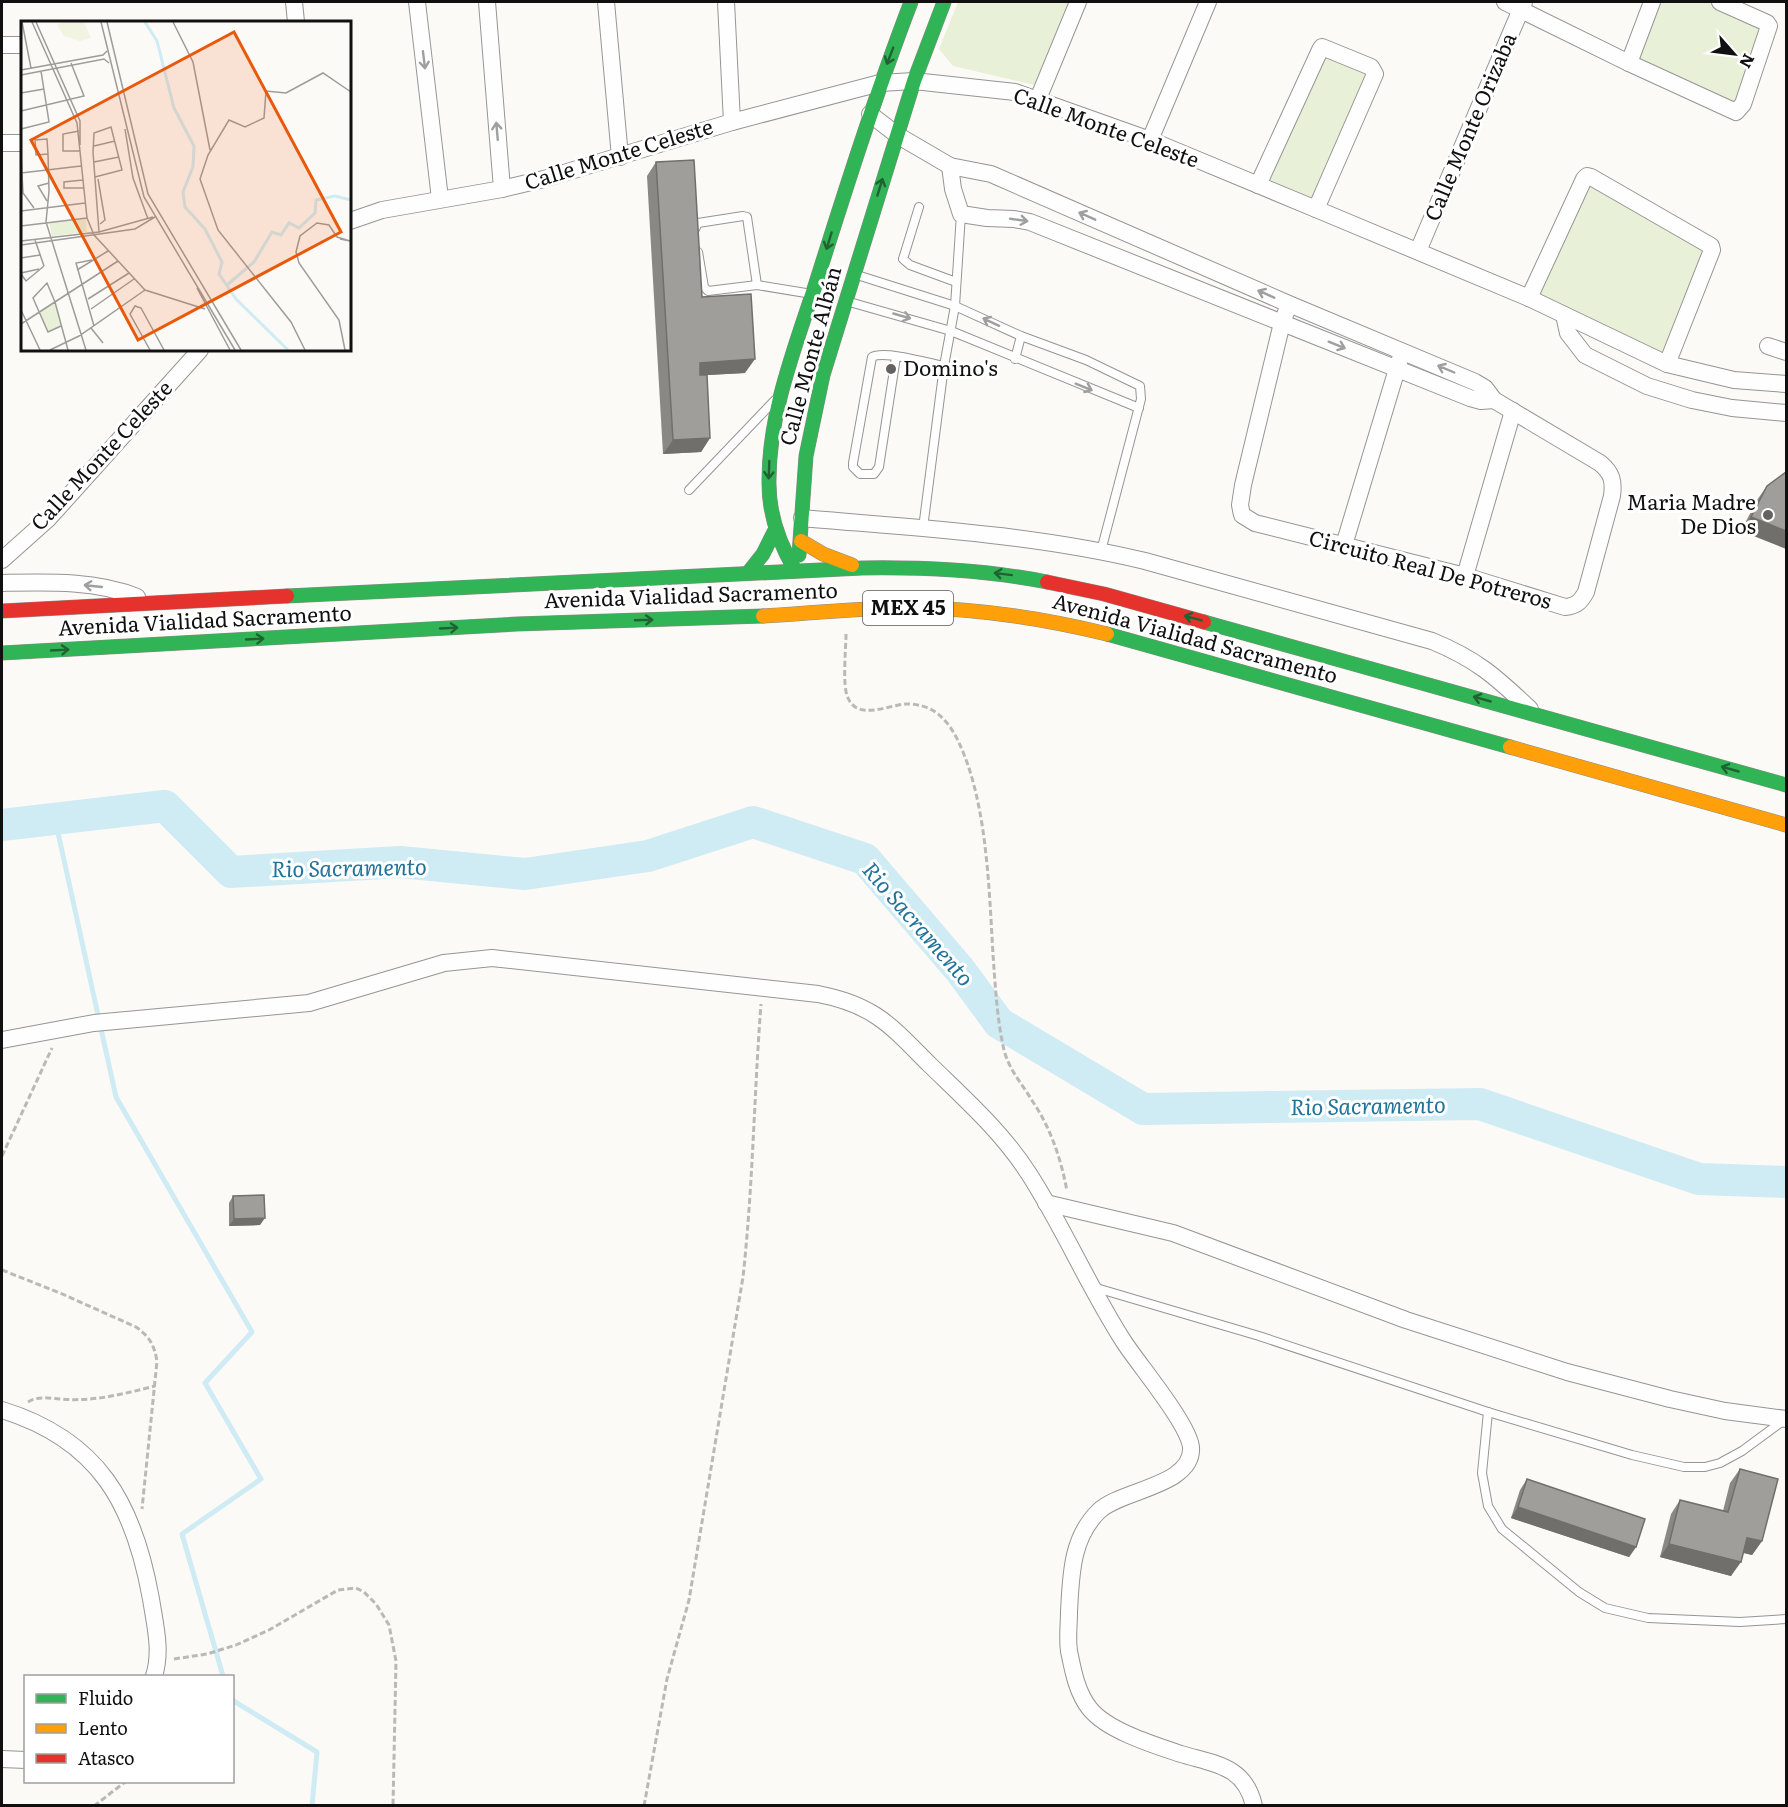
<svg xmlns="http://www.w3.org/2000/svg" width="1788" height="1807" font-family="Literata,serif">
<rect width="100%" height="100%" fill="#fcfaf6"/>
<g fill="#e8f0d8">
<path d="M958 2H1069L1034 85 953 66 939 49Z"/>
<path d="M1657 2H1718L1768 25 1742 114 1635 66Z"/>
<path d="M1326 49 1374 72 1319 205 1263 183Z"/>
<path d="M1586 175 1716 239 1665 366 1532 301Z"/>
</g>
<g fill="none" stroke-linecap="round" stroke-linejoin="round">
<g stroke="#cfebf3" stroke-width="5">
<path d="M55 819 116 1097 252 1332 205 1383 261 1479 182 1534 223 1676"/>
<path d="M232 1700 317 1752 312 1806"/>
</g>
<path stroke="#cfebf3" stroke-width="32" d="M2 825 165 806 231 872 400 862 525 874 648 856 753 822 865 859 960 970 999 1023 1143 1109 1480 1104 1699 1179 1786 1182"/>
<defs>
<g id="lane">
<path d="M919 207 903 259 910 265 956 282"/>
<path d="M694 231 698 223 743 216 747 217 757 285"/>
<path d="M698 252 704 287 708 291 757 285 812 294"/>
<path d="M854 274 955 306 1021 336 1086 360 1140 386 1141 399 1101 551"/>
<path d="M846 301 951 331 1139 408"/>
<path d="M896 357 879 467 874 474H860L853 467V463L872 357C884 350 929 363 944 366"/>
<path d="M1015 359 1021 336"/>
<path d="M689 490 775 400"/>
<path d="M923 528 944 366 955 306 961 214"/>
<path d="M1093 1287 1259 1336 1488 1412 1632 1455 1684 1467H1705L1720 1463 1742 1451 1784 1420"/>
<path d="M1488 1412 1482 1473 1488 1506 1502 1529 1579 1592 1605 1608 1648 1618 1740 1622 1786 1619"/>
</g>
<g id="street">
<path d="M294 2 296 22"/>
<path d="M417 2 440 199"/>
<path d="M487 2 502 189"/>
<path d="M606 2 620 157"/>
<path d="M726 2 732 122"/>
<path d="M1505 2 1629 63 1736 112 1743 104 1769 26 1767 23 1720 2"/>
<path d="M2 45H22"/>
<path d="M1629 63 1652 2"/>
<path d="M1038 99 1078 2"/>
<path d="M870 114 897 135 950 166 991 174 1289 304 1475 382 1485 388 1494 400 1600 463C1612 473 1614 481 1612 496L1586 592C1581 601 1577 606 1565 607L1465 576 1255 523 1242 515 1240 505 1243 485 1282 323 1289 304"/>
<path d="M1150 140 1208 2"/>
<path d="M2 143H22"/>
<path d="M950 166 953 189 961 214 987 218 1014 219 1030 222 1470 398 1481 401 1494 400"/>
<path d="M1258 185 1320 50 1322 47 1371 67 1375 74 1316 209"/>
<path d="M350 221 382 210 502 189 544 179 732 122 880 83 914 81 1015 92 1150 140 1316 209 1529 298 1667 364 1734 380 1786 384"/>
<path d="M1418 251 1524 2"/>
<path d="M1529 298 1584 179 1587 176 1591 177 1711 246 1712 250 1667 364"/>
<path d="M1564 315 1568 333 1585 355 1647 386 1692 400 1732 408 1786 413"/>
<path d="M1768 346 1786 352"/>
<path d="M802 518C917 528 1033 534 1145 561L1432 641C1476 659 1495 676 1530 709"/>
<path d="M1344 545 1400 359"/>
<path d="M2 560 49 518 200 350"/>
<path d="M1465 576 1513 411"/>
<path d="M2 583C46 582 96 580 137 597"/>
<path d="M2 1040 94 1023 309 1003 444 963 492 958 818 994C875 1005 891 1026 930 1065 965 1099 1003 1133 1029 1174 1064 1228 1089 1288 1124 1342 1139 1365 1188 1423 1191 1447 1194 1486 1120 1490 1099 1511 1071 1538 1071 1576 1069 1612 1069 1625 1067 1638 1069 1651 1073 1671 1077 1693 1090 1709 1108 1731 1154 1745 1181 1754 1214 1764 1245 1765 1254 1806"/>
<path d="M1046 1203 1173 1233 1406 1320 1567 1372 1670 1399 1725 1411 1786 1419"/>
<path d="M2 1410C99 1440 134 1504 151 1599 155 1625 162 1651 154 1676"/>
<path d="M2 1759 26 1760"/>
</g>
<g id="fast">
<path d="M799 555 806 456 823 375 914 81 944 2"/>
<path d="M795 570C779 543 769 516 769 484 768 416 794 350 815 286 845 191 875 96 911 2"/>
<path d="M748 573 763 554 774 532"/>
<path d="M287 596 862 568C924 567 986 570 1047 582"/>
<path d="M1204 622 1786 785"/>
<path d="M1107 634 1510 747"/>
<path d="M2 653 517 624 763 616"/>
</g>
<g id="slow">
<path d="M801 541 823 554 852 565"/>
<path d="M763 616C811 613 860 608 908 608 975 608 1042 618 1107 634"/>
<path d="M1510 747 1786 825"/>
</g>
<g id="jam">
<path d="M1047 582 1104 594 1204 622"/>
<path d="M2 611 287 596"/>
</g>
</defs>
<use href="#lane" stroke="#969594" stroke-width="10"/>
<use href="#street" stroke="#969594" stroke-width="18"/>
<use href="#fast" stroke="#8d8c8a" stroke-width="15"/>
<use href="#slow" stroke="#8d8c8a" stroke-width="15"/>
<use href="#jam" stroke="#8d8c8a" stroke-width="15"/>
<g stroke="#b9b9b8" stroke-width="3" stroke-dasharray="6 3" stroke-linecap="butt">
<path d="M846 634C846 649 842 686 848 698 858 721 888 705 906 704 913 704 921 705 928 708 943 714 954 731 960 745 989 809 989 899 994 969 996 996 998 1024 1004 1050 1009 1070 1023 1085 1033 1102 1051 1129 1061 1159 1067 1191"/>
<path d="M2 1156 52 1048"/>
<path d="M2 1270 60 1293 136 1327C150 1337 154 1345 157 1361L142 1509"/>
<path d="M28 1402C37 1396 49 1398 60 1399 94 1402 123 1394 155 1386"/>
<path d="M174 1659 207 1654 236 1645 269 1630 338 1590 356 1588 364 1592 376 1604 389 1625 396 1661 393 1806"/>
<path d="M94 1806 125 1782"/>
<path d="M644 1806 667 1679 689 1600 743 1277C753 1186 754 1095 761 1004"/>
</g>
<use href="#lane" stroke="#fffefe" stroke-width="8"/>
<use href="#street" stroke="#fffefe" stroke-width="16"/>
<use href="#fast" stroke="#30b455" stroke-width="14"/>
<use href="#slow" stroke="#ff9f0a" stroke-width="14"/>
<use href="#jam" stroke="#e5322d" stroke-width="14"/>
</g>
<g fill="#8a8885">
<path d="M656 162 702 297 745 373 707 375 710 438 701 452 663 454 647 176Z"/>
<path d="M1786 472 1741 531 1757 500 1767 486Z"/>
<path d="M233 1196 260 1225 229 1226V1203Z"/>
<path d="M1740 1469 1762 1541 1752 1555 1743 1553 1731 1576 1660 1557 1671 1514 1680 1500 1723 1511 1730 1483Z"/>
<path d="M1527 1479 1636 1547 1629 1557 1511 1518 1520 1490Z"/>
</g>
<g fill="#706f6c">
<path d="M755 359 745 373 690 376 700 363Z"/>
<path d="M710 438 701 452 663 454 673 440Z"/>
<path d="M1751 517 1786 531V549L1741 531Z"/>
<path d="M265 1218 260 1225 229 1226 234 1219Z"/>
<path d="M1518 1507 1636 1547 1629 1557 1511 1518Z"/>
<path d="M1747 1538 1762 1541 1752 1555 1737 1551Z"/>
<path d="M1669 1544 1741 1562 1731 1576 1660 1557Z"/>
</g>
<g fill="#a09e9b" stroke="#706f6c" stroke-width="1.5">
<path d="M694 160 702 297 751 294 755 359 700 363V375H707L710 438 673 440 656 162Z"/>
<path d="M1786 472V531L1751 517 1767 486Z"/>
<path d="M264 1195 265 1218 234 1219 233 1196Z"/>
<path d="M1740 1469 1778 1479 1762 1541 1747 1538 1741 1562 1669 1544 1680 1500 1728 1512Z"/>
<path d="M1527 1479 1645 1519 1636 1547 1518 1507Z"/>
</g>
<defs><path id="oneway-shaft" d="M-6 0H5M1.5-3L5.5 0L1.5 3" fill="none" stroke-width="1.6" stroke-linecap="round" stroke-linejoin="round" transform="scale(1.5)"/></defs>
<g stroke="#206232">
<use href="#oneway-shaft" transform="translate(890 56) rotate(111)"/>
<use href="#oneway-shaft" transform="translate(880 187) rotate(-73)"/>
<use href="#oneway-shaft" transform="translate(829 241) rotate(107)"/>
<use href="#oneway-shaft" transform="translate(769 470) rotate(92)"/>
<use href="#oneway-shaft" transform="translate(1003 574) rotate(-173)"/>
<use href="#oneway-shaft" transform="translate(1193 618) rotate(-165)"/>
<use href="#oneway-shaft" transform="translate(644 620) rotate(-2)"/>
<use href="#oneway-shaft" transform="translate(449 628) rotate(-3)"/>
<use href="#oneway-shaft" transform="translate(255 639) rotate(-3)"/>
<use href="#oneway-shaft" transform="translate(60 650) rotate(-3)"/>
<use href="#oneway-shaft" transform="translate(1482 699) rotate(-164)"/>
<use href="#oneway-shaft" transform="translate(1730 769) rotate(-164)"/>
</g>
<g stroke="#9f9f9f">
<use href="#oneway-shaft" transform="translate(424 60) rotate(83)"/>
<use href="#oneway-shaft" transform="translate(497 131) rotate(-95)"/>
<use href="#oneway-shaft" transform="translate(1087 216) rotate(-156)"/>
<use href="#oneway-shaft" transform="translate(1019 220) rotate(8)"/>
<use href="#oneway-shaft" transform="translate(1266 294) rotate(-156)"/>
<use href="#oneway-shaft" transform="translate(902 316) rotate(16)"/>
<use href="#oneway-shaft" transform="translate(991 322) rotate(-155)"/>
<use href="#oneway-shaft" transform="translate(1337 345) rotate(22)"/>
<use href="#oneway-shaft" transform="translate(1446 369) rotate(-157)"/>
<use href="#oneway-shaft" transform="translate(1084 387) rotate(22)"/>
<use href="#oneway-shaft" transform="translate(93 586) rotate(-174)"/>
</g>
<g fill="#636260" stroke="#fff" stroke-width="2">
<circle cx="891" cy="369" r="6"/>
<circle cx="1768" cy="515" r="6"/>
</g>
<g text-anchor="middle" stroke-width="6" stroke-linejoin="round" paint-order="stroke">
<rect fill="#fff" stroke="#585858" stroke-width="1.5" x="863" y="591" width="90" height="34" rx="4.5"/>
<g font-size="20" font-weight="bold" fill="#101010">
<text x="908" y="615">MEX 45</text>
</g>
<g font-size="21" fill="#101010" stroke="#fff">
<text transform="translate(1471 127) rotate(-67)" y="7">Calle Monte Orizaba</text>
<text transform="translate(1106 128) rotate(20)" y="7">Calle Monte Celeste</text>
<text transform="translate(619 155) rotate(-17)" y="7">Calle Monte Celeste</text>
<text transform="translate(811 356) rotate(-75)" y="7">Calle Monte Albán</text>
<text transform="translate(102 456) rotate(-47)" y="7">Calle Monte Celeste</text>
<text transform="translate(1430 570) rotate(15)" y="7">Circuito Real De Potreros</text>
<text transform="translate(691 596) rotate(-2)" y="7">Avenida Vialidad Sacramento</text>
<text transform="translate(205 621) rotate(-3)" y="7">Avenida Vialidad Sacramento</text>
<text transform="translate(1195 639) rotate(15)" y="7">Avenida Vialidad Sacramento</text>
</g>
<g font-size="21" fill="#101010" stroke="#fff" text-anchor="start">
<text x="903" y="376">Domino's</text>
<text x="1756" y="510" text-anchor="end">Maria Madre<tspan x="1756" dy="24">De Dios</tspan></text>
</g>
<g font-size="22" font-style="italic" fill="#227399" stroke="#fff">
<text transform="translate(349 868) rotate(-1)" y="8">Rio Sacramento</text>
<text transform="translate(918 924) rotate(49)" y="8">Rio Sacramento</text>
<text transform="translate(1368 1106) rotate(-1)" y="8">Rio Sacramento</text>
</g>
</g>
<g transform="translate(21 21)">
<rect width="330" height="330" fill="#fcfaf6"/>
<path d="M65 198 66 211 31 215 28 201ZM34 280 41 304 27 311 18 291Z" fill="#e8f0d8"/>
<path d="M42 1H63L70 17 59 20 43 15 36 4Z" fill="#f1f4e1"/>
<path fill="none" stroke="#cfebf3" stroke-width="3" d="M124 1 136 20 153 87 173 125 172 146 162 171 164 186 184 208 201 241 198 253 215 278 267 329M206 264 233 241 251 211 260 214 268 202 278 207 294 192 295 179 314 175 330 179"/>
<path fill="none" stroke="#9e9c9a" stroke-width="1.5" d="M1 1 10 47M11 1 56 102 66 197 73 214 124 269 184 288M15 1 59 100V124M80 1 123 176 214 329M86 1 127 173 220 329M152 1 172 41 189 129M0 49 82 34 86 30M0 54 83 38 88 42M0 72 23 68M0 90 63 75 50 42M0 108 28 101 20 50M104 108 112 157 127 198M58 110 42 113V130H59M73 125 94 120M27 133 15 134 14 119 26 118 27 133 28 170 25 201 65 329M0 134 2 172 13 187M73 141 98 136M0 152 60 145M74 156 101 149 90 106 73 112 72 131 78 211M77 158 84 199 79 203M62 159 43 161V167H63M26 180 17 165 28 162M0 190 64 182M0 205 66 197M319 218 329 220 316 216 308 204 296 202 279 215 275 231 278 242 318 299 324 329M14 219 23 245M0 220 78 211 132 196M0 224 114 208 134 196M0 237 19 234M71 239 55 242 73 305M56 249 87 230M0 252 18 248M0 253 5 260 23 245M176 267 209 329M67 278 108 252M70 288 113 258M0 289 19 329M0 303 97 240M40 305 27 311 12 277 26 262 34 281 47 329M70 307 82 322M29 329 58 315 124 269M129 329 109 293 114 285 120 287 143 329M284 329 270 301 197 209 179 158 187 134 208 99 224 106 243 97 245 70 265 72 302 52 330 71"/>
<path fill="#e8590c" fill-opacity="0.15" stroke="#e8590c" stroke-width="3" d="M213 11 320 211 117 319 10 119Z"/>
<rect width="330" height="330" fill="none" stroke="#101010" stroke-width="3"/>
</g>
<rect width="1788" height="1807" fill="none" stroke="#101010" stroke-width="6"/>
<rect x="24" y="1675" width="210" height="108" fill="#ffffff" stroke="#9f9f9f" stroke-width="1.5"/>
<rect x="36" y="1694" width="30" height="9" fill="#30b455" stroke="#9f9f9f" stroke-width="1.5"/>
<text x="78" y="1705" font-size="18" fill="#101010">Fluido</text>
<rect x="36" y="1724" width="30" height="9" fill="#ff9f0a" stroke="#9f9f9f" stroke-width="1.5"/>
<text x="78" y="1735" font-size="18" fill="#101010">Lento</text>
<rect x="36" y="1754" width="30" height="9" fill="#e5322d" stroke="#9f9f9f" stroke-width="1.5"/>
<text x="78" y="1765" font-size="18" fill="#101010">Atasco</text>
<g transform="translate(1734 54) rotate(118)" stroke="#ffffff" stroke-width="4.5" paint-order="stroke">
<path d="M0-4.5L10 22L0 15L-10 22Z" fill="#101010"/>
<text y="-9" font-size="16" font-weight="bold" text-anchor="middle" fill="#101010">N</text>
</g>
</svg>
